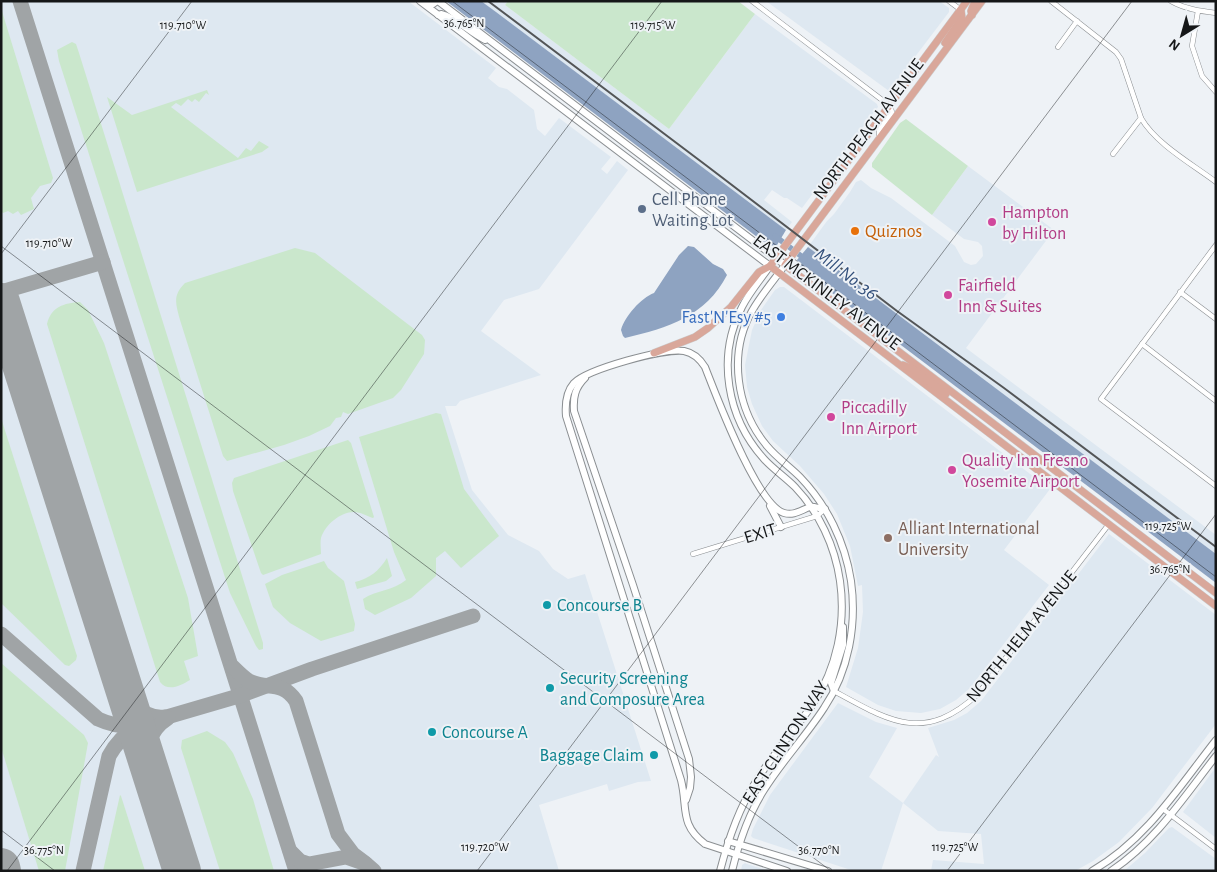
<svg xmlns="http://www.w3.org/2000/svg" width="1217" height="872" font-family="'Alegreya Sans',sans-serif">
<rect width="100%" height="100%" fill="#eef2f6"/>
<g fill="#dee8f1">
<path d="M1 1H408L496 68 488 78 499 87 507 89 534 110 537 129 545 136 559 118 611 157 601 169 607 174 617 161 628 170 539 289 504 300 481 331 541 375 460 401 456 406H445L472 490 508 535 539 551 553 569 568 579 585 574 651 781 638 782 609 791 607 784 539 805 559 871H1Z"/>
<path d="M481 1H508L505 5 669 129 755 14 877 104 878 107 802 208 787 198H784L772 190 764 200 792 222 786 230Z"/>
<path d="M766 1H939L949 8V12L889 91Z"/>
<path d="M968 166 1054 230 966 348 1216 535V554L808 247 827 221 834 214 850 192 856 182 861 180 871 188 891 198 955 246 964 262 971 265 976 264 983 256 982 246 978 242 964 239 932 215Z"/>
<path d="M780 287H784L1050 489 1004 550 1049 585 970 688 956 700 940 709 921 713 896 711 878 705 846 687 858 648 863 612 862 585 858 586 850 546 837 514 824 494 800 466 773 441 762 426 752 404 747 387 745 365 752 330 761 310 775 290Z"/>
<path d="M1109 534 1216 615V724L1152 808 1119 842 1093 861 1075 871H931L933 860 984 864 981 834 938 831 903 803 881 871H854L753 838 751 836 753 829 770 795 838 703 876 722 897 728 869 777 903 803 936 755 939 757 928 728 954 720 967 713 981 701Z"/>
<path d="M1216 767V838L1183 812Z"/>
<path d="M1172 827 1216 859V871H1124L1145 853 1169 828Z"/>
<path d="M745 863 747 864 769 871H741L742 865Z"/>
</g>
<g fill="#cae7cc">
<path d="M508 1H738L755 14 669 129 505 5Z"/>
<path d="M1 8 53 178 51 183 40 186 31 198 34 209 21 215 18 211 13 214 8 211 3 213 1 211Z"/>
<path d="M72 42 76 44 79 53 263 643V649L259 650 256 646 230 593 59 61 57 50Z"/>
<path d="M207 90 209 95 206 93 199 102 195 99 192 102 188 99 181 106 176 103 171 107 238 158 246 148 251 151 259 141 269 147 262 152 137 192 107 97 132 115Z"/>
<path d="M906 119 968 166 932 215 872 167V163L900 123Z"/>
<path d="M295 248 315 253 422 335 425 340 424 354 401 390 393 398 348 414 343 412 341 417 336 418 330 426 309 436 284 445 227 461 223 456 180 320C176 304 172 296 185 283Z"/>
<path d="M80 302 88 310 104 343 188 598 198 656 184 661 190 680C180 686 168 692 160 682L47 324C51 307 64 303 80 302Z"/>
<path d="M436 413 441 414 464 489 499 536 461 568 445 551 436 558V576L411 598 375 615 365 609 363 599C376 590 393 591 406 580L394 552 359 437Z"/>
<path d="M1 418 77 656 76 660 69 666 65 665 1 603Z"/>
<path d="M348 440 351 443 374 517 373 518C367 516 360 512 354 512 340 512 325 525 321 538 320 543 321 549 321 554L263 575 261 573 233 491 232 483 234 478Z"/>
<path d="M387 558 392 576 386 581 357 589 355 582C370 578 378 572 387 558Z"/>
<path d="M324 561 328 568 344 581 355 624 354 631 321 641 290 623 273 607 265 584 282 575Z"/>
<path d="M1 663 84 735 88 743 65 871H39L1 747Z"/>
<path d="M207 731 225 742 233 753 253 799 274 871H220L181 748 182 740Z"/>
<path d="M120 795 121 796 145 871H103Z"/>
</g>
<g fill="#8ea3c1">
<path d="M446 1H481L496 12 786 230 777 245 769 246Z"/>
<path d="M688 246 694 247 713 264 723 269 727 275C706 316 668 328 625 338L623 336 621 330C625 316 641 298 654 293L679 255Z"/>
<path d="M808 247 1216 554V583L799 268 797 260Z"/>
</g>
<g fill="none" stroke-linecap="round" stroke-linejoin="round">
<path stroke="#8ea3c1" stroke-width="5.5" d="M775 236 805 259"/>
<g stroke="#a0a4a6" stroke-width="15">
<path d="M20 1 296 871"/>
<path d="M1 292 103 262"/>
<path d="M1 634 98 719C111 725 122 727 136 726L242 695 312 669 473 616"/>
<path d="M233 667C238 672 243 677 249 681 267 690 282 680 296 701L338 834 353 854 365 863"/>
<path d="M120 674C128 695 138 720 165 717"/>
<path d="M151 774C147 750 145 733 168 718"/>
<path d="M290 851 300 861 309 864 346 857 366 864 374 871"/>
<path d="M83 871 109 756C116 743 125 735 136 726"/>
</g>
<g stroke="#a0a4a6" stroke-width="38">
<path d="M1 302 182 871"/>
<path d="M1 867 2 871"/>
</g>
<defs>
<g id="street">
<path d="M752 1 890 106 892 112 879 130V139"/>
<path d="M949 1 961 10"/>
<path d="M1051 1 1116 52 1121 59 1141 118 1113 154"/>
<path d="M1171 1C1185 9 1200 11 1216 13"/>
<path d="M1198 11 1192 46 1202 76 1216 92"/>
<path d="M1058 47 1077 21"/>
<path d="M1141 118C1156 144 1192 164 1216 182"/>
<path d="M1216 245 1101 399 1216 486"/>
<path d="M1180 292 1216 319"/>
<path d="M1142 344 1216 401"/>
<path d="M693 554 817 516 825 509"/>
<path d="M834 691C889 721 924 744 978 694L1109 524"/>
<path d="M1163 809 1216 849"/>
</g>
<g id="secondary">
<path d="M420 1 770 266C760 280 749 293 742 307 716 357 727 418 764 459 773 469 785 477 795 487 819 512 835 546 840 581 846 623 837 668 813 704 794 731 772 755 755 783 738 810 728 840 720 871"/>
<path d="M427 1 433 4 437 1"/>
<path d="M438 1 785 265C774 280 761 295 752 311 728 353 736 409 767 446 777 458 789 466 800 477 827 505 845 542 851 581 857 624 849 671 824 708 806 736 782 761 764 790 748 815 739 842 732 871"/>
<path d="M438 15 441 14C457 18 470 33 485 40"/>
<path d="M585 378C575 388 573 397 574 411L633 585 689 759 691 777 690 788 686 800"/>
<path d="M770 506 781 527"/>
<path d="M834 691 831 683 843 645V627"/>
<path d="M728 841 828 871"/>
<path d="M787 871 705 844C679 824 688 808 681 780L566 416C565 404 566 392 574 383 588 369 664 348 684 351 694 353 700 359 705 367 716 395 757 505 784 513 794 516 801 510 810 507 814 506 820 509 825 509"/>
<path d="M1092 871C1146 840 1179 787 1216 740"/>
<path d="M1111 871C1155 842 1184 797 1216 756"/>
</g>
<g id="primary">
<path d="M982 1 785 265 1216 593"/>
<path d="M972 15 971 11 975 1"/>
<path d="M945 43 962 18 961 10"/>
<path d="M770 266 1216 606"/>
<path d="M654 353 695 337 708 328 731 307 759 272 770 266 967 1"/>
<path d="M903 365 911 368 946 394"/>
</g>
</defs>
<use href="#street" stroke="#8b8f92" stroke-width="5.5"/>
<use href="#secondary" stroke="#8b8f92" stroke-width="8"/>
<use href="#primary" stroke="#ccc" stroke-width="8"/>
<use href="#street" stroke="#fff" stroke-width="4.5"/>
<use href="#secondary" stroke="#fff" stroke-width="6"/>
<use href="#primary" stroke="#d9a79a" stroke-width="7"/>
<path stroke="#535557" stroke-width="2" d="M488 1 707 166 897 311 1004 388 1216 547"/>
</g>
<path fill="none" stroke="#151718" stroke-width="1" stroke-opacity="0.45" d="M452 1 1216 577M1 246 831 871M1 254 192 1M1 830 55 871M7 871 662 1M477 871 1132 1M947 871 1216 514"/>
<circle fill="#5c6f8a" stroke="#eef2f6" stroke-width="2" cx="642" cy="209" r="5"/>
<g fill="#d1479c" stroke="#eef2f6" stroke-width="2">
<circle cx="992" cy="222" r="5"/>
<circle cx="948" cy="295" r="5"/>
<circle cx="831" cy="417" r="5"/>
<circle cx="952" cy="470" r="5"/>
</g>
<circle fill="#e8710a" stroke="#eef2f6" stroke-width="2" cx="855" cy="231" r="5"/>
<circle fill="#3f7fe0" stroke="#eef2f6" stroke-width="2" cx="781" cy="317" r="5"/>
<circle fill="#8d6e63" stroke="#eef2f6" stroke-width="2" cx="888" cy="538" r="5"/>
<g fill="#0f9aa8" stroke="#eef2f6" stroke-width="2">
<circle cx="547" cy="605" r="5"/>
<circle cx="550" cy="688" r="5"/>
<circle cx="432" cy="732" r="5"/>
<circle cx="654" cy="755" r="5"/>
</g>
<g text-anchor="middle" stroke-width="4" stroke-linejoin="round" paint-order="stroke">
<g font-size="18" fill="#151718" stroke="#eef2f6">
<text transform="translate(868 129) rotate(-53)" y="6">NORTH PEACH AVENUE</text>
<text transform="translate(827 292) rotate(37)" y="6">EAST MCKINLEY AVENUE</text>
<text transform="translate(760 533) rotate(-17)" y="6">EXIT</text>
<text transform="translate(1021 636) rotate(-51)" y="6">NORTH HELM AVENUE</text>
<text transform="translate(785 742) rotate(-57)" y="6">EAST CLINTON WAY</text>
</g>
<g font-size="18" fill="#4e5e75" stroke="#eef2f6" text-anchor="start">
<text x="652" y="205">Cell Phone<tspan x="652" dy="21">Waiting Lot</tspan></text>
</g>
<g font-size="18" fill="#b23c85" stroke="#eef2f6" text-anchor="start">
<text x="1002" y="218">Hampton<tspan x="1002" dy="21">by Hilton</tspan></text>
<text x="958" y="291">Fairfield<tspan x="958" dy="21">Inn &amp; Suites</tspan></text>
<text x="841" y="413">Piccadilly<tspan x="841" dy="21">Inn Airport</tspan></text>
<text x="962" y="466">Quality Inn Fresno<tspan x="962" dy="21">Yosemite Airport</tspan></text>
</g>
<g font-size="18" fill="#c56008" stroke="#eef2f6" text-anchor="start">
<text x="865" y="237">Quiznos</text>
</g>
<g font-size="18" fill="#366cbe" stroke="#eef2f6" text-anchor="end">
<text x="771" y="323">Fast'N'Esy #5</text>
</g>
<g font-size="18" fill="#785e54" stroke="#eef2f6" text-anchor="start">
<text x="898" y="534">Alliant International<tspan x="898" dy="21">University</tspan></text>
</g>
<g font-size="18" fill="#0d838f" stroke="#eef2f6" text-anchor="start">
<text x="557" y="611">Concourse B</text>
<text x="560" y="684">Security Screening<tspan x="560" dy="21">and Composure Area</tspan></text>
<text x="442" y="738">Concourse A</text>
<text x="644" y="761" text-anchor="end">Baggage Claim</text>
</g>
<g font-size="19" font-style="italic" fill="#324f7b" stroke="#eef2f6">
<text transform="translate(847 273) rotate(37)" y="7">Mill No. 36</text>
</g>
</g>
<g font-size="12" text-anchor="middle" fill="#151718" stroke="#eef2f6" stroke-width="4" stroke-linejoin="round" paint-order="stroke">
<text x="464" y="27">36.765°N</text>
<text x="183" y="29">119.710°W</text>
<text x="653" y="29">119.715°W</text>
<text x="49" y="247">119.710°W</text>
<text x="1168" y="530">119.725°W</text>
<text x="1170" y="573">36.765°N</text>
<text x="485" y="851">119.720°W</text>
<text x="955" y="851">119.725°W</text>
<text x="44" y="854">36.775°N</text>
<text x="819" y="854">36.770°N</text>
</g>
<rect width="1217" height="872" fill="none" stroke="#151718" stroke-width="5"/>
<g transform="translate(1182 35) rotate(217)" stroke="#eef2f6" stroke-width="4" paint-order="stroke">
<path d="M0-4L9 19L0 12L-9 19Z" fill="#151718"/>
<text y="-8" font-size="14" font-weight="bold" text-anchor="middle" fill="#151718">N</text>
</g>
</svg>
